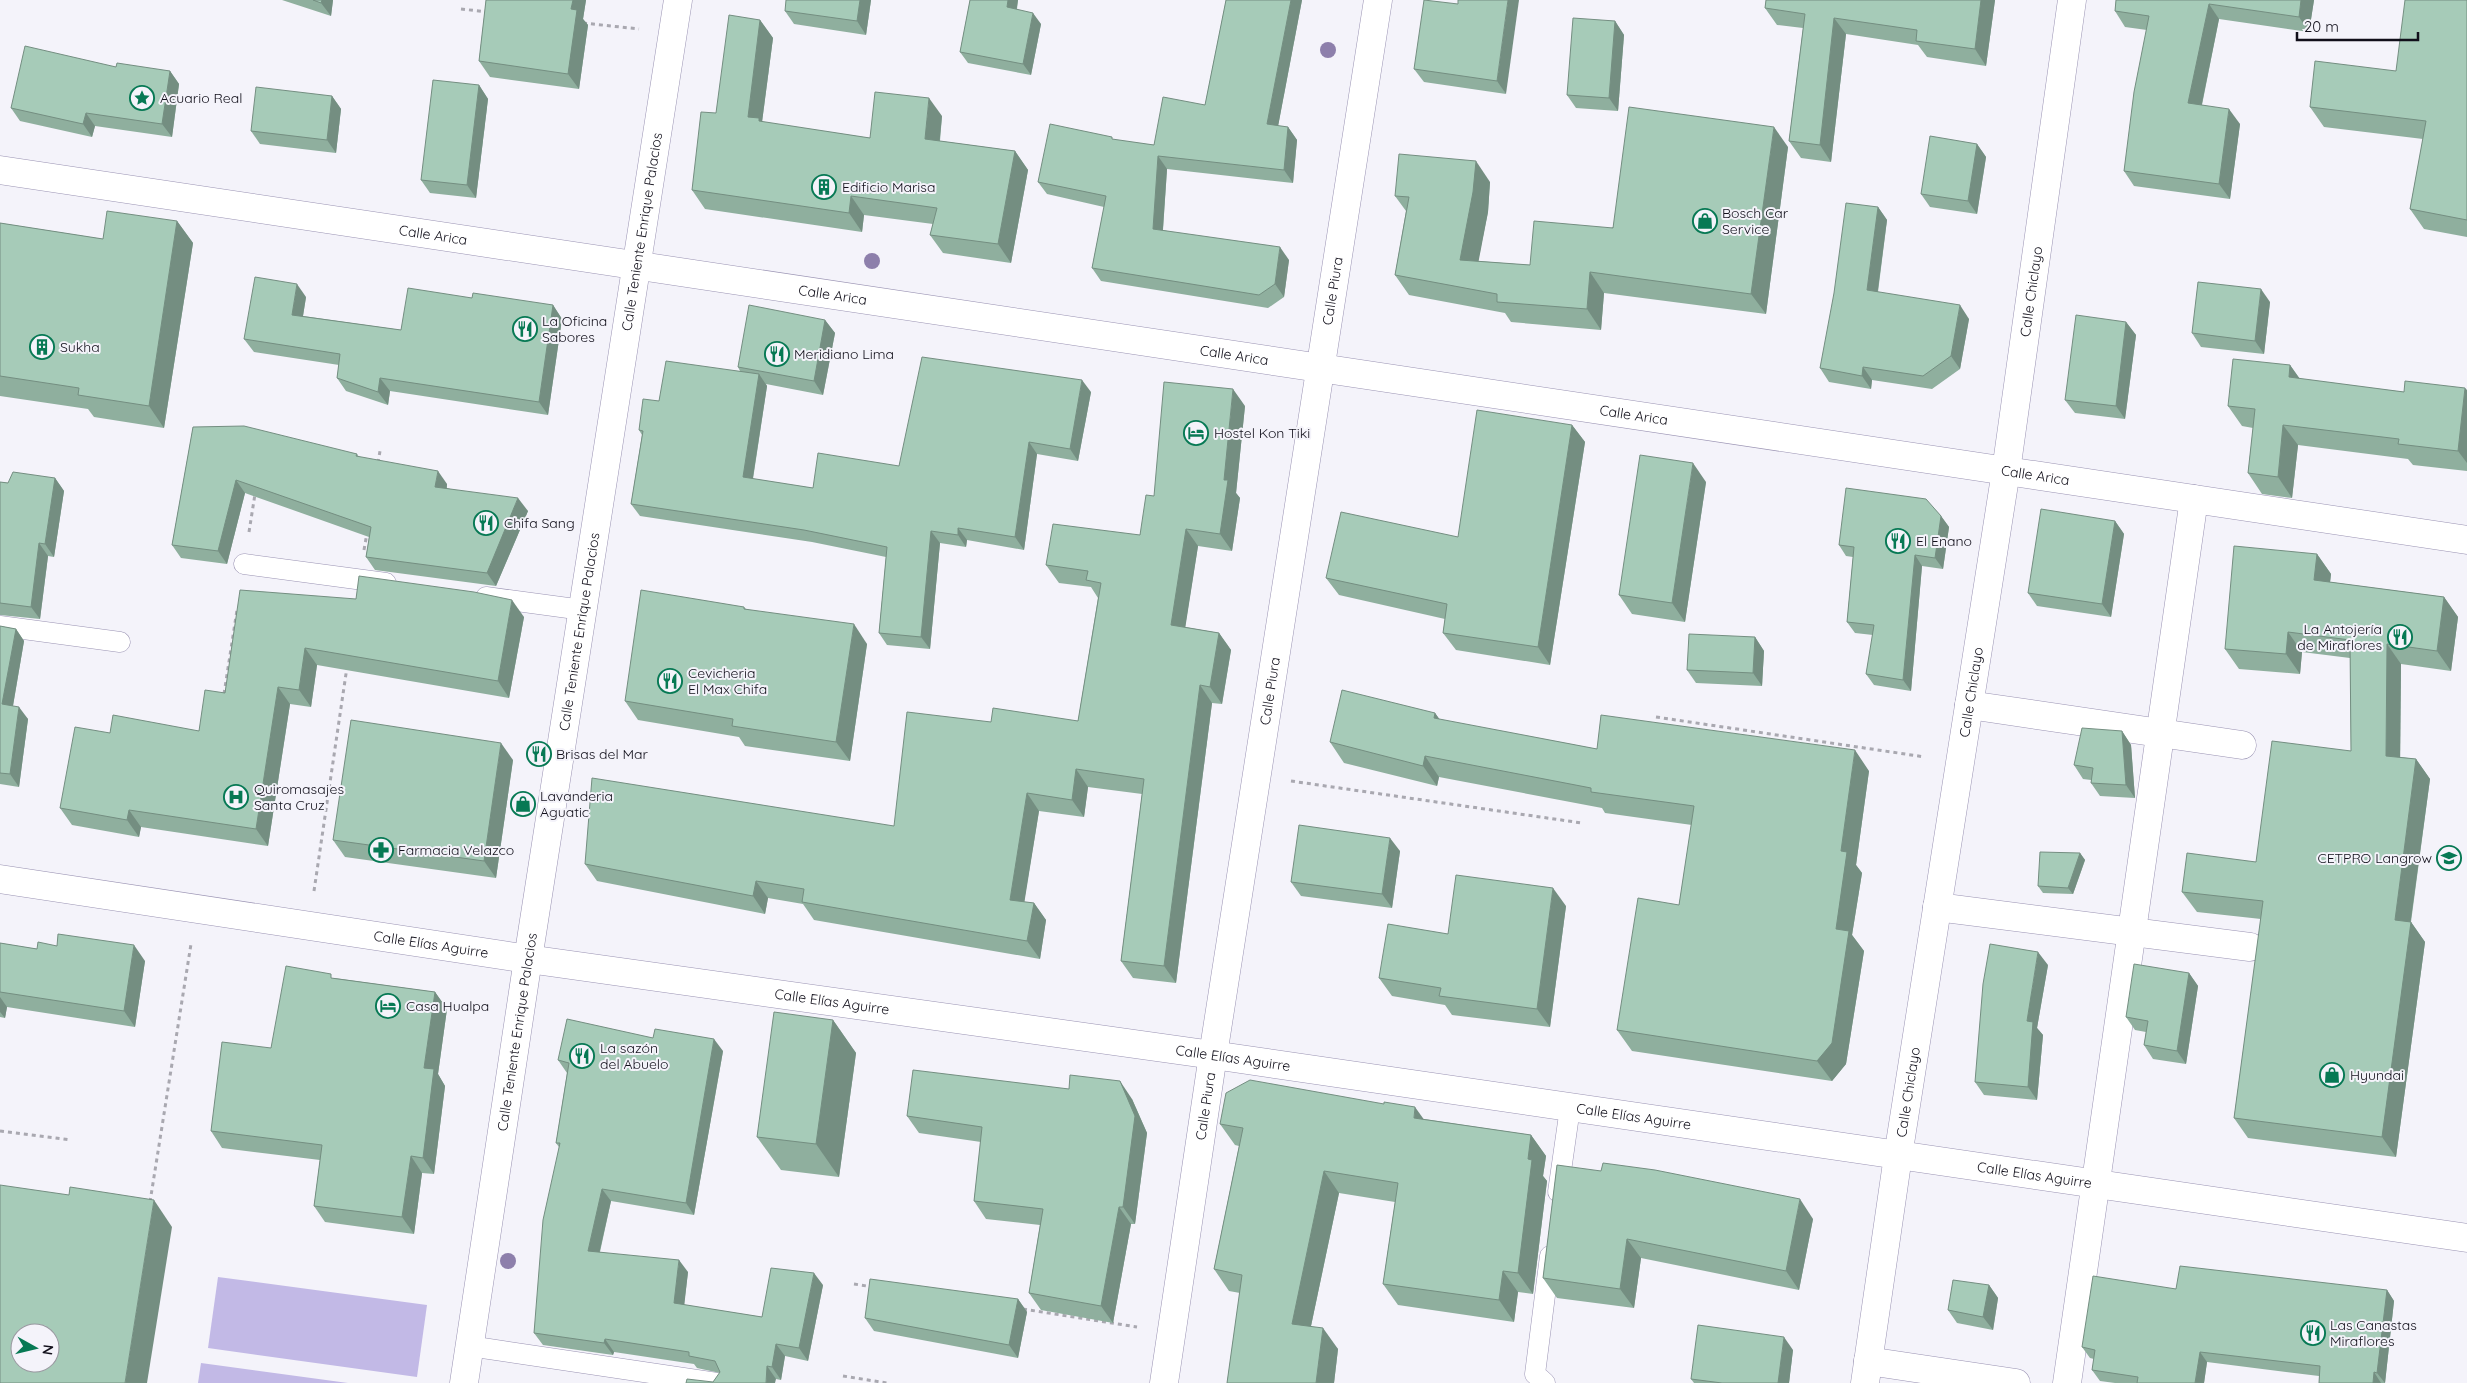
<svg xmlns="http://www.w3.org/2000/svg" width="2467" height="1383" font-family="Quicksand,sans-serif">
<rect width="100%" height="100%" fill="#f4f3fa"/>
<g fill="#c2b9e6">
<path d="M218 1277 427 1305 417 1377 208 1348Z"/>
<path d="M201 1363 348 1383H198Z"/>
</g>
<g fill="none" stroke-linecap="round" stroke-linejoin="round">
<defs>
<g id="lane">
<path d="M244 564 386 583"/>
<path d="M486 597 583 610"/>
<path d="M0 626 120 642"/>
<path d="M1558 1192 1570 1108"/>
<path d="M469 1346 717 1383"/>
<path d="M1545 1383 1535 1374 1550 1256"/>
</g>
<g id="street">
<path id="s1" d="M0 170 2467 540"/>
<path d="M1969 705 2242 745"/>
<path id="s2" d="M0 879 528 959 1213 1055 2467 1238"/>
<path d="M1937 907 2250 947"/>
<path d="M1868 1361 2016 1383"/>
<path id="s3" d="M464 1383 528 959 678 0"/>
<path id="s4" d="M1164 1383 1213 1055 1378 0"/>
<path id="s5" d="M1865 1383 1898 1156 2006 471 2072 0"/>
<path d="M2067 1383 2194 499"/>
</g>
</defs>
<use href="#lane" stroke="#9a93b3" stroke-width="21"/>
<use href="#street" stroke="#9a93b3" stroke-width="29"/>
<g stroke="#a9a8b0" stroke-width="3" stroke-dasharray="4 4" stroke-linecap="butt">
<path d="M461 9 488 12"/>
<path d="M583 23 639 29"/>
<path d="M378 463 380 451"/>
<path d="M249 532 255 494"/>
<path d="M364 550 367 533"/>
<path d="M224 694 237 610"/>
<path d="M1656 717 1925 757"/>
<path d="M1291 781 1582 823"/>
<path d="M314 891 347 667"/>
<path d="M0 1131 71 1140"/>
<path d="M150 1202 191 944"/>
<path d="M854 1284 873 1287"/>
<path d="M1023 1309 1137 1327"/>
<path d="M843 1376 887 1383"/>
</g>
<use href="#lane" stroke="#fff" stroke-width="20"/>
<use href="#street" stroke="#fff" stroke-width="28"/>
</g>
<g fill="#8d7fab">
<circle cx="1328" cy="50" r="8"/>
<circle cx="872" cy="261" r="8"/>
<circle cx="508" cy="1261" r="8"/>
</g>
<g fill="#8faf9e">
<path d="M282 0H333L331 16Z"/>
<path d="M486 0H586L583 19 588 25 579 89 490 77 479 61Z"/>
<path d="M871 0 866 35 794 24 785 11Z"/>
<path d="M970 0H1018L1017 9 1041 24 1031 75 968 63 960 52Z"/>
<path d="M1226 0H1302L1278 126 1288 127 1297 140 1293 183 1167 169 1163 230 1289 260 1284 297 1268 308 1101 281 1092 268 1104 207 1047 194 1038 182 1114 140 1154 145 1205 105Z"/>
<path d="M1766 0H1995L1986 66 1927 57 1918 45 1846 34 1831 162 1801 158 1789 141 1803 28 1777 25 1765 8Z"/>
<path d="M2116 0H2314L2309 32 2219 19 2202 105 2240 124 2230 199 2134 186 2124 171 2147 30 2125 27 2115 11Z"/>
<path d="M2467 0V237L2424 229 2410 209 2423 139 2324 127 2310 107 2396 71Z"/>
<path d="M1458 4 1506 94 1424 82 1414 69Z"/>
<path d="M760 20 773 38 762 122 870 138 942 116 940 141 1015 151 1028 170 1011 263 943 253 930 235 933 224 864 215 862 232 705 209 692 190Z"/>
<path d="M1615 21 1624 35 1618 111 1576 108 1567 95Z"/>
<path d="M116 67 170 71 179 84 172 137 95 126 92 137 20 121 11 108Z"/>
<path d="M479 85 488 99 476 198 430 193 421 180Z"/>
<path d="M332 96 341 109 336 153 260 144 251 131Z"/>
<path d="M1977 144 1986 157 1977 214 1930 207 1921 194Z"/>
<path d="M1788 147 1766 314 1604 293 1601 330 1511 322 1505 313 1409 295 1395 275 1406 211 1395 196 1490 182 1488 212 1478 261 1530 265Z"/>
<path d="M1878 207 1887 220 1878 292 1969 319 1960 369 1932 389 1872 380 1871 389 1829 382 1820 368Z"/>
<path d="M177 221 193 243 164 428 94 417 88 409 0 396V223L103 239Z"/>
<path d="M306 297 303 316 401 330 472 298 553 305 562 319 548 415 390 391 388 405 346 391 337 378 339 365 254 352 244 339Z"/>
<path d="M2270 302 2264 354 2201 347 2192 333Z"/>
<path d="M825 320 835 333 823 395 766 384 767 386 753 479 813 488 899 466 1091 392 1078 461 1037 454 1024 550 967 540 966 547 940 543 930 649 887 645 879 633 886 557 812 542 640 516 631 504 642 435 639 430 659 401 740 371 738 367Z"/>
<path d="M2126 322 2136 335 2125 419 2075 413 2065 400Z"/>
<path d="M2290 365 2300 379 2404 392 2467 390V471L2413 465 2408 459 2298 445 2292 498 2262 494 2248 473 2253 428 2242 426 2228 406Z"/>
<path d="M1245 406 1236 493 1240 498 1232 551 1198 546 1185 627 1219 633 1231 650 1222 704 1212 703 1176 983 1133 978 1121 961 1142 794 1088 787 1084 817 1039 811 1024 902 1034 903 1046 920 1040 959 814 920 803 904 768 898 765 914 597 881 585 864 894 826 991 722 1078 721 1098 598 1091 587 1059 583 1046 565 1140 535 1154 496Z"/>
<path d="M1572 425 1585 442 1550 665 1456 650 1443 633 1445 619 1339 595 1326 578 1458 537Z"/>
<path d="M193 427 357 454 359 457 447 484V488L528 511 496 586 375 570 366 557 369 537 245 493 227 564 181 558 172 545Z"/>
<path d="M55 478 64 491 54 557 48 556 40 619 0 615V482L8 483Z"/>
<path d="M1706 482 1685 622 1632 614 1619 595Z"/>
<path d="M1941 516 1949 527 1943 569 1922 566 1911 691 1874 685 1866 674 1873 635 1855 633 1847 622 1853 557 1846 556 1839 545Z"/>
<path d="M2115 521 2124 534 2111 617 2037 606 2028 593Z"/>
<path d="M2317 554 2331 574 2330 582 2444 597 2458 617 2451 671 2401 664 2400 757 2416 759 2430 779 2411 922 2425 942 2396 1157 2248 1138 2234 1118 2261 919 2197 912 2182 892 2256 862 2351 751 2350 658 2302 652 2300 674 2239 669 2225 649Z"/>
<path d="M356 599 524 617 509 698 317 665 311 707 290 704 268 846 141 827 139 837 72 825 60 808 110 733 199 731 225 693Z"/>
<path d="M744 607 746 609 867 644 850 761 745 746 739 737 638 720 625 701Z"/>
<path d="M0 626 16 629 24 641 13 706 28 719 19 787 0 784Z"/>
<path d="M1755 637 1764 651 1762 686 1696 683 1687 670Z"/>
<path d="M1435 713 1440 720 1597 749 1869 771 1856 865 1862 873 1852 935 1864 951 1846 1064 1832 1081 1632 1051 1617 1030 1679 905 1692 825 1605 813 1602 808 1439 777 1437 786 1344 763 1330 742Z"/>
<path d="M2122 731 2131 745 2135 798 2100 796 2091 783V780L2083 779 2074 765Z"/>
<path d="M513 760 496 878 345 857 333 840Z"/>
<path d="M1400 851 1392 908 1301 896 1291 882Z"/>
<path d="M2080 853 2085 860 2073 894 2043 893 2038 886Z"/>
<path d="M1566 906 1550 1027 1452 1015 1445 1005 1392 996 1379 978 1448 934Z"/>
<path d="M0 943 37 949 57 946 145 961 135 1027 7 1007 5 1018 0 1017Z"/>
<path d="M2048 965 2037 1028 2043 1035 2037 1100 1984 1095 1975 1082Z"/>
<path d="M2189 973 2198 986 2186 1064 2153 1059 2144 1045 2146 1032 2135 1030 2126 1017Z"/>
<path d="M334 978 435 992 447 1009 438 1074 445 1086 434 1174 422 1173 414 1234 325 1222 314 1206 320 1160 222 1148 211 1131 271 1048Z"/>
<path d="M833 1020 856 1053 839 1177 781 1170 757 1137Z"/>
<path d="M653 1038 723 1051 694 1215 611 1201 600 1252 688 1272 684 1305 762 1317 823 1285 808 1361 785 1356 781 1380 776 1379 713 1382 720 1373 697 1368 694 1364 614 1352 613 1355 543 1345 534 1333 559 1147 556 1143 567 1073 558 1060Z"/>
<path d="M1132 1099 1147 1133 1135 1224H1131L1113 1323 1041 1310 1029 1293 1040 1225 986 1219 974 1201 981 1142 919 1133 907 1116Z"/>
<path d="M1424 1119 1531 1135 1546 1156 1543 1176 1547 1181 1533 1294 1518 1292 1514 1322 1398 1305 1383 1284 1395 1202 1339 1193 1311 1326 1338 1349 1334 1383H1227L1240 1293 1229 1291 1214 1269 1239 1146 1235 1145 1220 1124Z"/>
<path d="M1557 1165 1813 1219 1799 1290 1641 1258 1634 1308 1557 1298 1543 1278Z"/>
<path d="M1989 1285 1998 1298 1993 1330 1957 1323 1948 1310Z"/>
<path d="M2176 1289 2387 1290 2394 1301 2385 1383H2319V1376L2207 1362 2204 1383H2115L2100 1381 2092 1370 2094 1359 2090 1358 2082 1347Z"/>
<path d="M1018 1299 1027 1312 1018 1358 874 1331 865 1318Z"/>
<path d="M1793 1350 1789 1383H1694L1691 1379Z"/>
</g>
<g fill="#748e81">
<path d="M322 0H333L331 16 321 3Z"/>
<path d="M573 0H586L583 19 588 25 579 89 568 74 571 9Z"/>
<path d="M860 0H871L866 35 857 21Z"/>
<path d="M1008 0H1018L1015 19 1007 7Z"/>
<path d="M1291 0H1302L1276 137 1267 124Z"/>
<path d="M1508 0H1519L1506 94 1497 81Z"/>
<path d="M1981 0H1995L1986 66 1975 49Z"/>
<path d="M2301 0H2314L2309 32 2299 17Z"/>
<path d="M2209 4 2219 19 2199 118 2188 103Z"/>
<path d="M1033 13 1041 24 1031 75 1023 64Z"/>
<path d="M1834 18 1846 34 1831 162 1820 145Z"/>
<path d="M760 20 773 38 762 122 748 117Z"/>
<path d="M1615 21 1624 35 1618 111 1609 98Z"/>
<path d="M170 71 179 84 172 137 162 124Z"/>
<path d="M479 85 488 99 476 198 467 185Z"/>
<path d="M332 96 341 109 336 153 327 140Z"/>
<path d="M929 98 942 116 938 157 925 139Z"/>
<path d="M2229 109 2240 124 2230 199 2219 184Z"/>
<path d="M86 113 95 126 92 137 83 124Z"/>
<path d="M1288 127 1297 140 1293 183 1284 170Z"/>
<path d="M1774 127 1788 147 1766 314 1751 294Z"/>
<path d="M1977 144 1986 157 1977 214 1968 201Z"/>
<path d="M1015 151 1028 170 1011 263 998 244Z"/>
<path d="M1158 156 1167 169 1162 242 1153 229Z"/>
<path d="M1476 161 1490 182 1488 212 1475 280 1460 260Z"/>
<path d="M851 196 864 215 862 232 849 213Z"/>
<path d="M1878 207 1887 220 1876 304 1867 290Z"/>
<path d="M177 221 193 243 164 428 149 406Z"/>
<path d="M1280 247 1289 260 1284 297 1275 284Z"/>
<path d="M1590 272 1604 293 1601 330 1587 309Z"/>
<path d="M297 284 306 297 301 328 292 315Z"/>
<path d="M2261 289 2270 302 2264 354 2255 341Z"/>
<path d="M553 305 562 319 548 415 539 402Z"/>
<path d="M1960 305 1969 319 1960 369 1951 356Z"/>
<path d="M825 320 835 333 823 395 814 381Z"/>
<path d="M2126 322 2136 335 2125 419 2116 406Z"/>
<path d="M2290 365 2304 385 2289 377Z"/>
<path d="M1863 367 1872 380 1871 389 1862 376Z"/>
<path d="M759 374 767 386 751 490 743 477Z"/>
<path d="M380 378 390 391 388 405 378 392Z"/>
<path d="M1082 380 1091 392 1078 461 1070 449Z"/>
<path d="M2465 388 2467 390V463L2458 451Z"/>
<path d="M1233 389 1245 406 1236 493 1240 498 1232 551 1220 534 1224 480Z"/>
<path d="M1572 425 1585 442 1550 665 1538 647Z"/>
<path d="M2283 425 2298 445 2292 498 2278 477Z"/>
<path d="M1029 442 1037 454 1024 550 1015 537Z"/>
<path d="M1693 463 1706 482 1685 622 1672 603Z"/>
<path d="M438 471 447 484 445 500 435 487Z"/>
<path d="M55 478 64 491 54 557 45 544Z"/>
<path d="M236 480 245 493 227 564 218 551Z"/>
<path d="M518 498 528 511 496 586 487 573Z"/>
<path d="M1941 516 1949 527 1943 569 1935 558Z"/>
<path d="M2115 521 2124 534 2111 617 2102 604Z"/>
<path d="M958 528 967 540 966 547 958 535Z"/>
<path d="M1186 529 1198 546 1183 642 1171 625Z"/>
<path d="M931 531 940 543 930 649 921 637Z"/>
<path d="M39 543 48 556 40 619 31 607Z"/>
<path d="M2317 554 2331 574 2328 600 2314 580Z"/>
<path d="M1915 555 1922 566 1911 691 1903 680Z"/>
<path d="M2444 597 2458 617 2451 671 2437 651Z"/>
<path d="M512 600 524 617 509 698 498 681Z"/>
<path d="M854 624 867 644 850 761 836 742Z"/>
<path d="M16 629 24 641 11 717 2 704Z"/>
<path d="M2288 632 2302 652 2300 674 2286 654Z"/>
<path d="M1219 633 1231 650 1222 704 1210 687Z"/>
<path d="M1755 637 1764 651 1762 686 1753 673Z"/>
<path d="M2387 644 2401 664 2400 776 2386 756Z"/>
<path d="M305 648 317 665 311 707 299 690Z"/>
<path d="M1200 685 1212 703 1176 983 1164 966Z"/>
<path d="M278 687 290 704 268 846 256 829Z"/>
<path d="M19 707 28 719 19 787 10 774Z"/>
<path d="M1435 713 1450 734 1434 718Z"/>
<path d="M2122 731 2131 745 2135 798 2126 785Z"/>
<path d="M501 743 513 760 496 878 484 861Z"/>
<path d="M1855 750 1869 771 1856 865 1862 873 1852 935 1864 951 1846 1064 1832 1081 1817 1061 1836 929 1841 851Z"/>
<path d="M1425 756 1439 777 1437 786 1423 766Z"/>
<path d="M2416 759 2430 779 2410 926 2411 922 2425 942 2396 1157 2382 1137 2395 920Z"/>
<path d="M1076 769 1088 787 1084 817 1072 800Z"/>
<path d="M1027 793 1039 811 1022 917 1010 900Z"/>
<path d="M129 810 141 827 139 837 127 820Z"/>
<path d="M1390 838 1400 851 1392 908 1382 894Z"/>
<path d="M2080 853 2085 860 2073 894 2068 888Z"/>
<path d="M756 881 768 898 765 914 753 896Z"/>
<path d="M1553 888 1566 906 1550 1027 1537 1009Z"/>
<path d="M1034 903 1046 920 1040 959 1027 941Z"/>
<path d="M134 945 145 961 135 1027 124 1011Z"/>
<path d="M2038 952 2048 965 2037 1028 2043 1035 2037 1100 2028 1087 2027 1021Z"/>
<path d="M2189 973 2198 986 2186 1064 2177 1051Z"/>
<path d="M435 992 447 1009 438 1074 445 1086 434 1174 423 1158 424 1068Z"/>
<path d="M0 997 7 1007 5 1018 0 1012Z"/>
<path d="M833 1020 856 1053 839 1177 816 1144Z"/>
<path d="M714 1039 723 1051 694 1215 686 1203Z"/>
<path d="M1120 1081 1132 1099 1147 1133 1135 1224 1123 1207Z"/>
<path d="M1415 1107 1430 1128 1414 1118Z"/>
<path d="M1531 1135 1546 1156 1543 1176 1547 1181 1533 1294 1518 1273 1528 1159Z"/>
<path d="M411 1156 422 1173 414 1234 402 1217Z"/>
<path d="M1324 1171 1339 1193 1307 1345 1292 1324Z"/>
<path d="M602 1189 611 1201 597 1263 588 1251Z"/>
<path d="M1800 1199 1813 1219 1799 1290 1786 1271Z"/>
<path d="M154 1200 172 1227 147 1383H125Z"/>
<path d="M1119 1207 1131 1224 1113 1323 1101 1306Z"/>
<path d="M1627 1239 1641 1258 1634 1308 1620 1289Z"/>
<path d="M679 1260 688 1272 683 1316 674 1303Z"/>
<path d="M1503 1271 1518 1292 1514 1322 1499 1300Z"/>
<path d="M814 1273 823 1285 808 1361 799 1348Z"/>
<path d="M1989 1285 1998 1298 1993 1330 1983 1317Z"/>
<path d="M2387 1290 2394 1301 2385 1383 2377 1373Z"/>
<path d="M1018 1299 1027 1312 1018 1358 1009 1345Z"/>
<path d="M1323 1328 1338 1349 1334 1383H1316Z"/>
<path d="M1784 1337 1793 1350 1789 1383H1778Z"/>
<path d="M605 1339 614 1352 613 1355 604 1343Z"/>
<path d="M776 1344 785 1356 781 1380 772 1367Z"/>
<path d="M2200 1352 2207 1362 2204 1383H2195Z"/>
<path d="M767 1366 776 1379 775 1383H766Z"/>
<path d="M2374 1372 2381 1383H2373Z"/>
</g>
<g fill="#a6cbb8" stroke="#748e81" fill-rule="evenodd">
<path d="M313 0H322L321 3Z"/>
<path d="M486 0H573L571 9 577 10 568 74 479 61Z"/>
<path d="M786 0H860L857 21 785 11Z"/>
<path d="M970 0H1008L1007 7 1033 13 1023 64 960 52Z"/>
<path d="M1226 0H1291L1267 124 1288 127 1284 170 1158 156 1153 229 1280 247 1275 284 1259 295 1092 268 1106 196 1038 182 1050 124 1112 137V139L1154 145 1163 97 1205 105Z"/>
<path d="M1424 0 1458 4V0H1508L1497 81 1414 69Z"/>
<path d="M1766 0H1981L1975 49 1916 41 1917 30 1834 18 1820 145 1789 141 1805 14 1765 8Z"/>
<path d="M2116 0H2301L2299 17 2209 4 2188 103 2229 109 2219 184 2124 171 2134 92 2149 16 2115 11Z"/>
<path d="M2405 0H2467V220L2410 209 2426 121 2310 107 2315 61 2396 71Z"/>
<path d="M729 15 760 20 748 117 759 118V121L870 138 875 92 929 98 925 139 1015 151 998 244 930 235 937 208 851 196 849 213 692 190 701 112 716 113Z"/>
<path d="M1573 18 1615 21 1609 98 1567 95Z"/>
<path d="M25 46 116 67 117 63 170 71 162 124 86 113 83 124 11 108Z"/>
<path d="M433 80 479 85 467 185 421 180Z"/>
<path d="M256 87 332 96 327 140 251 131Z"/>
<path d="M1629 107 1774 127 1751 294 1590 272 1587 309 1497 302V294L1395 275 1409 197 1395 196 1399 154 1476 161 1473 192 1460 260 1530 265 1534 221 1613 228Z"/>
<path d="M1930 136 1977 144 1968 201 1921 194Z"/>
<path d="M1846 203 1878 207 1867 290 1960 305 1951 356 1923 376 1863 367 1862 376 1820 368 1834 293Z"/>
<path d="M107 211 177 221 149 406 78 395 79 388 0 376V223L103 239Z"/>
<path d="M255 277 297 284 292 315 401 330 408 288 472 298 473 293 553 305 539 402 380 378 378 392 337 378 340 354 244 339Z"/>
<path d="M2198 282 2261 289 2255 341 2192 333Z"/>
<path d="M749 305 825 320 814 381 738 367Z"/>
<path d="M2076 315 2126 322 2116 406 2065 400Z"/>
<path d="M922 357 1082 380 1070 449 1029 442 1015 537 958 528V535L931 531 921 637 879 633 887 547 804 530 631 504 643 431 639 430 643 399 659 401 666 361 759 374 743 477 813 488 818 453 899 466Z"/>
<path d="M2233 359 2290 365 2289 377 2404 392 2405 381 2465 388 2458 451 2398 444 2399 439 2283 425 2278 477 2248 473 2255 409 2228 406Z"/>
<path d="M1164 382 1233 389 1224 480H1228L1220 534 1186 529 1171 625 1219 633 1210 687 1200 685 1164 966 1121 961 1144 779 1076 769 1072 800 1027 793 1010 900 1034 903 1027 941 802 902 804 889 756 881 753 896 585 864 592 778 894 826 907 712 991 722 993 708 1078 721 1101 583 1086 580 1088 571 1046 565 1053 524 1140 535 1146 495 1154 496Z"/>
<path d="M1477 410 1572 425 1538 647 1443 633 1447 604 1326 578 1341 512 1458 537Z"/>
<path d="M244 426 357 454 356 456 438 471 435 487 518 498 487 573 366 557 371 527 236 480 218 551 172 545 193 427Z"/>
<path d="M1640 455 1693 463 1672 603 1619 595Z"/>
<path d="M13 472 55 478 45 544 39 543 31 607 0 603V482L8 483Z"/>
<path d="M1846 488 1926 499 1941 516 1935 558 1915 555 1903 680 1866 674 1874 625 1847 622 1854 547 1839 545Z"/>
<path d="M2041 509 2115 521 2102 604 2028 593Z"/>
<path d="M2234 546 2317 554 2314 580 2444 597 2437 651 2387 644 2386 756 2416 759 2395 920 2411 922 2382 1137 2234 1118 2263 901 2182 892 2187 853 2256 862 2272 741 2351 751 2350 640 2288 632 2286 654 2225 649Z"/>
<path d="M359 576 474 592 512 600 498 681 305 648 299 690 278 687 256 829 129 810 127 820 60 808 75 727 110 733 113 715 199 731 205 690 225 693 240 590 356 599Z"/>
<path d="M641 590 744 607V609L854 624 836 742 732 726 733 719 625 701Z"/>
<path d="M0 626 16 629 2 704 19 707 10 774 0 773Z"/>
<path d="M1689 634 1755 637 1753 673 1687 670Z"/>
<path d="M1342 690 1435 713 1434 718 1597 749 1601 715 1855 750 1841 851 1847 852 1836 929 1849 931 1832 1043 1817 1061 1617 1030 1638 898 1679 905 1694 806 1591 792V788L1425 756 1423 766 1330 742Z"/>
<path d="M351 720 501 743 484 861 333 840Z"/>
<path d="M2082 728 2122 731 2126 785 2091 783 2093 768 2074 765Z"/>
<path d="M1299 825 1390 838 1382 894 1291 882Z"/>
<path d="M2040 852 2080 853 2068 888 2038 886Z"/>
<path d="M1456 875 1553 888 1537 1009 1439 996 1441 988 1379 978 1388 924 1448 934Z"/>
<path d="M58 934 134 945 124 1011 0 992V943L37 949 38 942 57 946Z"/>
<path d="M1990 944 2038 952 2027 1021 2033 1022 2028 1087 1975 1082 1983 984Z"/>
<path d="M2134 964 2189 973 2177 1051 2144 1045 2148 1021 2126 1017Z"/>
<path d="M286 966 331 974V978L435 992 424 1068 434 1069 423 1158 411 1156 402 1217 314 1206 322 1145 211 1131 222 1042 271 1048Z"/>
<path d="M774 1012 833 1020 816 1144 757 1137Z"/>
<path d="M567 1019 653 1038 655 1029 714 1039 686 1203 602 1189 588 1251 679 1260 674 1303 762 1317 771 1268 814 1273 799 1348 776 1344 772 1367 767 1366 766 1383H686L687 1379 713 1382 720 1372 715 1361 689 1356V1352L605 1339 604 1343 534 1333 543 1220 560 1143H556L569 1063 558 1060Z"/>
<path d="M913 1070 1069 1089 1070 1075 1120 1081 1135 1116 1123 1207H1119L1101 1306 1029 1293 1043 1209 974 1201 982 1127 907 1116Z"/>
<path d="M1250 1080 1384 1104V1102L1415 1107 1414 1118 1531 1135 1528 1159 1532 1160 1518 1273 1503 1271 1499 1300 1383 1284 1398 1183 1324 1171 1292 1324 1323 1328 1316 1383H1227L1242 1275 1214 1269 1243 1128 1220 1124 1226 1093Z"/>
<path d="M1603 1163 1655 1170 1800 1199 1786 1271 1627 1239 1620 1289 1543 1278 1557 1165 1601 1171Z"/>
<path d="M0 1185 69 1195 70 1187 154 1200 125 1383H0ZM20 1333H50V1363H20Z"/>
<path d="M2180 1266 2387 1290 2377 1373 2374 1372 2373 1383H2319L2320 1366 2200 1352 2195 1383H2137L2138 1377 2092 1370 2095 1350 2082 1347 2093 1276 2176 1289Z"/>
<path d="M870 1279 1018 1299 1009 1345 865 1318Z"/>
<path d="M1953 1280 1989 1285 1983 1317 1948 1310Z"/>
<path d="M1698 1325 1784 1337 1778 1383H1722L1691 1379Z"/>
</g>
<defs>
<symbol id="sight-ring" viewBox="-11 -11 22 22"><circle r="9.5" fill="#f4f3fa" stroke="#077954" stroke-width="1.5"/><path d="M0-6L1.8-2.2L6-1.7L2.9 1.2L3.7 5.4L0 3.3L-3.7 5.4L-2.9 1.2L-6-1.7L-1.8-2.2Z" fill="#077954"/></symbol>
<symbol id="building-ring" viewBox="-11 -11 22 22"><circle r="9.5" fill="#f4f3fa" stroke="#077954" stroke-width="1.5"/><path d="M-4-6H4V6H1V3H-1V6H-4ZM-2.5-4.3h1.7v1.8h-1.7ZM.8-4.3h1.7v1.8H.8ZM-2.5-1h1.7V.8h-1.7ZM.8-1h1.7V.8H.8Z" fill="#077954"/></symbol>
<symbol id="shop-ring" viewBox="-11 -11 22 22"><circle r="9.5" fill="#f4f3fa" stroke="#077954" stroke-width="1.5"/><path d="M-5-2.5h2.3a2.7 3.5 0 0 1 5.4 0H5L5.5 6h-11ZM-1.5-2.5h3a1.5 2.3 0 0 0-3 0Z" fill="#077954"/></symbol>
<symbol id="restaurant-ring" viewBox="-11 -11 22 22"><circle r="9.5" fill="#f4f3fa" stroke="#077954" stroke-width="1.5"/><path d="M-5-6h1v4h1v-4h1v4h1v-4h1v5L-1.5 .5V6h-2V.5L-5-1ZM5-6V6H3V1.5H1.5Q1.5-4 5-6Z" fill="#077954"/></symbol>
<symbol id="hotel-ring" viewBox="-11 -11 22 22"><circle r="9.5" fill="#f4f3fa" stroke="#077954" stroke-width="1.5"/><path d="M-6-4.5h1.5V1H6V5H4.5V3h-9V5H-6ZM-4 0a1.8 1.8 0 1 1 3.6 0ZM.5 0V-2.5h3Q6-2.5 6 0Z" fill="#077954"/></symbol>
<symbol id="hospital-ring" viewBox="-11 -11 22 22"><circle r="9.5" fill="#f4f3fa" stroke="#077954" stroke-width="1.5"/><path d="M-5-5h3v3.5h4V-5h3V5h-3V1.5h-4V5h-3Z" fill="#077954"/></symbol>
<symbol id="pharmacy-ring" viewBox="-11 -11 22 22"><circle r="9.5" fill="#f4f3fa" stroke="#077954" stroke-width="1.5"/><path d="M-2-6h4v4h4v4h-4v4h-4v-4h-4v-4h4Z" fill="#077954"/></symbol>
<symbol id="university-ring" viewBox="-11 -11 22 22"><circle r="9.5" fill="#f4f3fa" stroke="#077954" stroke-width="1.5"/><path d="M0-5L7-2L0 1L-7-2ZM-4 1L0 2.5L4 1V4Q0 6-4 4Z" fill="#077954"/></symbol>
</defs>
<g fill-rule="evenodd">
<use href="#sight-ring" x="128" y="84" width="28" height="28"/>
<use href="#building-ring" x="810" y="173" width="28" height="28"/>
<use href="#shop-ring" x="1691" y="207" width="28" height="28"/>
<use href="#restaurant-ring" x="511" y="315" width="28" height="28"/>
<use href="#building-ring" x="28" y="333" width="28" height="28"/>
<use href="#restaurant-ring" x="763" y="340" width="28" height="28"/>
<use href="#hotel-ring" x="1182" y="419" width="28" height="28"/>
<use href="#restaurant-ring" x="472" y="509" width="28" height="28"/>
<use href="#restaurant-ring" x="1884" y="527" width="28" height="28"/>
<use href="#restaurant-ring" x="2386" y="623" width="28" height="28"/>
<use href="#restaurant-ring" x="656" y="667" width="28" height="28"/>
<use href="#restaurant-ring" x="525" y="740" width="28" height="28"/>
<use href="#hospital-ring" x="222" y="783" width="28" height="28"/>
<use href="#shop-ring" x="509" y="790" width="28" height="28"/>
<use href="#pharmacy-ring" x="367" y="836" width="28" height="28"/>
<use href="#university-ring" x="2435" y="844" width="28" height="28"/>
<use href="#hotel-ring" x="374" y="992" width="28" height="28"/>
<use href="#restaurant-ring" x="568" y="1042" width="28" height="28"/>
<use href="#shop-ring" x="2318" y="1061" width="28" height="28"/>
<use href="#restaurant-ring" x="2299" y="1319" width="28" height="28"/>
</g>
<g text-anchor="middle" stroke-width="4" stroke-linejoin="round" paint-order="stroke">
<g font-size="14" fill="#110f1a" stroke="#f4f3fa" text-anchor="start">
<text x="160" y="103">Acuario Real</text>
<text x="842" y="192">Edificio Marisa</text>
<text x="1722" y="218">Bosch Car<tspan x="1722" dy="16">Service</tspan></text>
<text x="542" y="326">La Oficina<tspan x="542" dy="16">Sabores</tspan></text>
<text x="60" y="352">Sukha</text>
<text x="794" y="359">Meridiano Lima</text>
<text x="1214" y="438">Hostel Kon Tiki</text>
<text x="504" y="528">Chifa Sang</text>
<text x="1916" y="546">El Enano</text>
<text x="2382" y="634" text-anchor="end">La Antojería<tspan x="2382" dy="16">de Miraflores</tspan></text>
<text x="688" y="678">Cevicheria<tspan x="688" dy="16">El Max Chifa</tspan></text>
<text x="556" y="759">Brisas del Mar</text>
<text x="254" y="794">Quiromasajes<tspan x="254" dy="16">Santa Cruz</tspan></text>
<text x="540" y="801">Lavanderia<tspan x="540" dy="16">Aguatic</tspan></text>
<text x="398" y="855">Farmacia Velazco</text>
<text x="2432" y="863" text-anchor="end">CETPRO Langrow</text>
<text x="406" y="1011">Casa Hualpa</text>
<text x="600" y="1053">La sazón<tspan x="600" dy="16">del Abuelo</tspan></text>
<text x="2350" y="1080">Hyundai</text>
<text x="2330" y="1330">Las Canastas<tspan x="2330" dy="16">Miraflores</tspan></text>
</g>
<g font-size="14" fill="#110f1a" stroke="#f4f3fa">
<text dy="5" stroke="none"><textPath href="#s3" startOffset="1165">Calle Teniente Enrique Palacios</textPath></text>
<text dy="5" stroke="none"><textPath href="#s1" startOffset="438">Calle Arica</textPath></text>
<text dy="5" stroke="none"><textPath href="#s4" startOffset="1105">Calle Piura</textPath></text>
<text dy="5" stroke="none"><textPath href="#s5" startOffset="1104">Calle Chiclayo</textPath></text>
<text dy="5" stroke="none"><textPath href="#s1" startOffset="842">Calle Arica</textPath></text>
<text dy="5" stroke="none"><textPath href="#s1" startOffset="1248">Calle Arica</textPath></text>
<text dy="5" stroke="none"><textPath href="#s1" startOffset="1652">Calle Arica</textPath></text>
<text dy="5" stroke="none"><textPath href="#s1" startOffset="2058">Calle Arica</textPath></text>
<text dy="5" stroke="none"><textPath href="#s3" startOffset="760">Calle Teniente Enrique Palacios</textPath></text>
<text dy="5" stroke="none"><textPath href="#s4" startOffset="700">Calle Piura</textPath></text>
<text dy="5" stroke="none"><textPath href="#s5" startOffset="699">Calle Chiclayo</textPath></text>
<text dy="5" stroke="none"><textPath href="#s2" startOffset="436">Calle Elías Aguirre</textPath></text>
<text dy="5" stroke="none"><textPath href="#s2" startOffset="841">Calle Elías Aguirre</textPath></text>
<text dy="5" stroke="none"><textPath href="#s3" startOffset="355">Calle Teniente Enrique Palacios</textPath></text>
<text dy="5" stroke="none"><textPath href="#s2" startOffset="1246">Calle Elías Aguirre</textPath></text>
<text dy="5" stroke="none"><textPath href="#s5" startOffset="294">Calle Chiclayo</textPath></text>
<text dy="5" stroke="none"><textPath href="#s4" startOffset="280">Calle Piura</textPath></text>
<text dy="5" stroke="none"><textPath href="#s2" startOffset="1651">Calle Elías Aguirre</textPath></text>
<text dy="5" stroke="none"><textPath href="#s2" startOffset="2056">Calle Elías Aguirre</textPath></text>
</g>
</g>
<g transform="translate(35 1348) rotate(98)"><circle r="24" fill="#f4f3fa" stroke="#9998a0"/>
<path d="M0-4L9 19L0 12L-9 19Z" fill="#077954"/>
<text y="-8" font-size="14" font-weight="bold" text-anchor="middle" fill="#110f1a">N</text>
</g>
<path d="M2297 32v8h121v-8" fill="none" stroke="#110f1a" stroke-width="2.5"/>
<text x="2304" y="32" font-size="15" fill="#110f1a" stroke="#f4f3fa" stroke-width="4" paint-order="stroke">20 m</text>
</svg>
